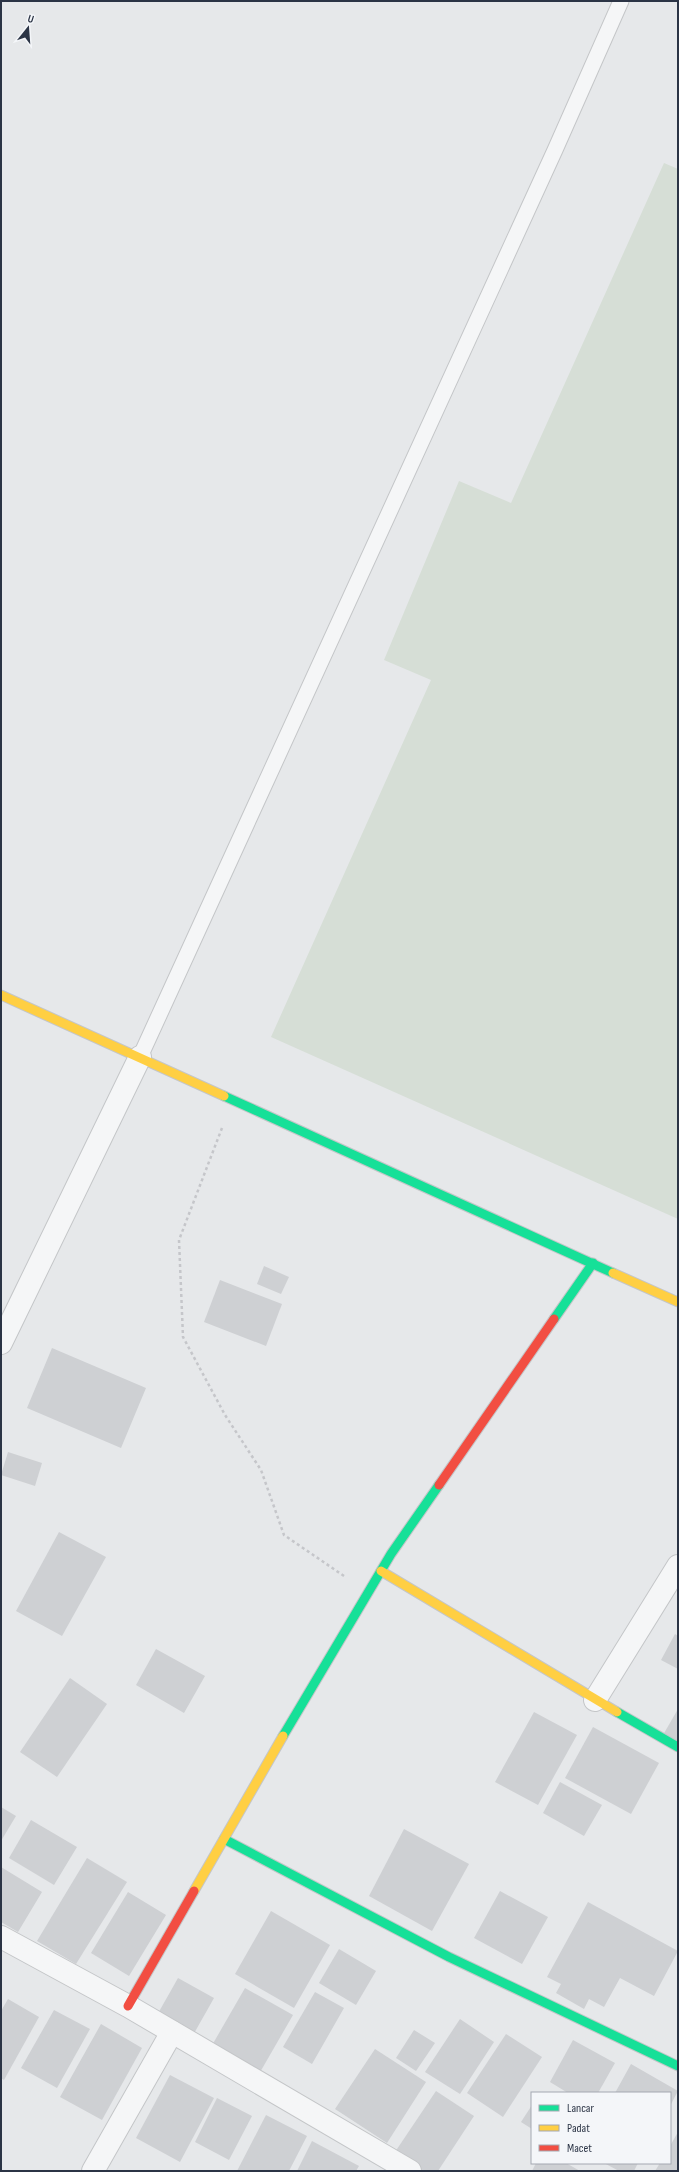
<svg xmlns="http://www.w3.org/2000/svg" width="679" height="2172" font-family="'Sofia Sans Condensed',sans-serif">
<rect width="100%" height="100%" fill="#e6e8ea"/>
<path fill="#d6ded6" d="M664 163 678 169V1219L271 1037 431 680 384 660 459 481 511 503Z"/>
<g fill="#ced0d3">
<path d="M264 1266 289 1277 281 1294 257 1284Z"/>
<path d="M220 1280 282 1304 266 1346 204 1322Z"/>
<path d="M52 1348 146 1388 121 1448 27 1408Z"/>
<path d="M8 1452 42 1463 35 1486 1 1475Z"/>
<path d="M59 1532 106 1557 62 1636 16 1611Z"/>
<path d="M675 1634 678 1636V1669L661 1660Z"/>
<path d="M156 1649 205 1676 184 1713 136 1685Z"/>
<path d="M70 1678 107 1704 57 1777 20 1752Z"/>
<path d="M678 1709V1743L663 1735Z"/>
<path d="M534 1712 577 1735 538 1805 495 1782Z"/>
<path d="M593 1727 659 1763 631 1814 565 1778Z"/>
<path d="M560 1782 602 1805 584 1836 543 1813Z"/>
<path d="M1 1807 16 1816 1 1841Z"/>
<path d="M31 1820 77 1847 54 1885 9 1858Z"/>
<path d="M404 1829 469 1864 432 1931 369 1896Z"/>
<path d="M87 1858 127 1882 76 1964 37 1941Z"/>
<path d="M1 1867 42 1892 18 1932 1 1922Z"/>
<path d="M500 1891 548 1917 522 1964 474 1938Z"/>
<path d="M128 1892 166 1915 129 1976 91 1953Z"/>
<path d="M588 1902 678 1951 654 1996 620 1978 604 2007 589 1999 584 2009 556 1993 561 1984 547 1977Z"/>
<path d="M271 1911 330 1945 294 2008 235 1974Z"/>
<path d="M339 1949 376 1971 356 2005 319 1983Z"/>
<path d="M178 1978 214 1998 192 2037 156 2017Z"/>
<path d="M245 1988 293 2015 259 2074 211 2047Z"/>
<path d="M315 1992 344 2008 312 2064 283 2047Z"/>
<path d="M8 1999 39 2017 4 2080 1 2078V2011Z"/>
<path d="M54 2010 90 2029 57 2088 21 2068Z"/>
<path d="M460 2019 494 2042 460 2094 425 2072Z"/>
<path d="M101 2024 142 2048 102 2120 60 2097Z"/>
<path d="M414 2030 435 2043 416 2071 396 2058Z"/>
<path d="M506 2034 542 2057 503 2117 467 2093Z"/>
<path d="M573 2040 615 2063 598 2093H568L550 2082Z"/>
<path d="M375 2049 426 2082 387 2143 335 2109Z"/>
<path d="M631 2064 678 2091 670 2106V2093H615Z"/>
<path d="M170 2075 214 2098 180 2162 136 2138Z"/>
<path d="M436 2091 474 2116 438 2171H424L395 2152Z"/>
<path d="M217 2098 252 2116 229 2160 195 2142Z"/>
<path d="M532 2105V2129L521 2122Z"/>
<path d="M266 2115 307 2136 289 2171H237Z"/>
<path d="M678 2132V2171H655L660 2163H670V2146Z"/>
<path d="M312 2141 359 2166 356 2171H297Z"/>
<path d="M536 2163H566L580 2171H532Z"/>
<path d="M604 2163H638L634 2171H619Z"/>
</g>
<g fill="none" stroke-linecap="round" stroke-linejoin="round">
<defs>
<path id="lane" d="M140 1057 555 150 621 1"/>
<g id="street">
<path d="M1 1343 140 1057"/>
<path d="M595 1700 678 1566"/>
<path d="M1 1937 128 2006 410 2171"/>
<path d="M93 2171 172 2032"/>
</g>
<g id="fast">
<path d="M224 1096 613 1273"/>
<path d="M554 1319 593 1263"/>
<path d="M617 1712 678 1747"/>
<path d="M283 1736 391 1554 439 1485"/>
<path d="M224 1839 449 1957 678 2066"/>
</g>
<g id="slow">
<path d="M1 995 224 1096"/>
<path d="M613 1273 678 1302"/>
<path d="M381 1571 617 1712"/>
<path d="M194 1891 283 1736"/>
</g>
<g id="jam">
<path d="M439 1485 554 1319"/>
<path d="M128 2006 194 1891"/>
</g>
</defs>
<use href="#lane" stroke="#c4c6c8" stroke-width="17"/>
<use href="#street" stroke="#c4c6c8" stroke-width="24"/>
<use href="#fast" stroke="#c4c6c8" stroke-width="11"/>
<use href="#slow" stroke="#c4c6c8" stroke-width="11"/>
<use href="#jam" stroke="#c4c6c8" stroke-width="11"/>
<path stroke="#c5c6ca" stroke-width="2.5" stroke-dasharray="3 3" stroke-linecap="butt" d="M222 1128 179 1240 183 1337 225 1415 261 1470 284 1535 344 1576"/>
<use href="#lane" stroke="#f5f6f7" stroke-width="15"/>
<use href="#street" stroke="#f5f6f7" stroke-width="22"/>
<use href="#fast" stroke="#16e098" stroke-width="9"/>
<use href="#slow" stroke="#ffcf43" stroke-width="9"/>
<use href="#jam" stroke="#f24e42" stroke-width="9"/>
</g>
<rect width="679" height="2172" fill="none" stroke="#2b3445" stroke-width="4"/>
<rect x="531" y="2092" width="140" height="72" fill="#f4f6f9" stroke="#a4a8b1"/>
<rect x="539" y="2105" width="20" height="6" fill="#16e098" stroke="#a4a8b1"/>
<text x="567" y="2112" font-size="12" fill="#2b3445">Lancar</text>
<rect x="539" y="2125" width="20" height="6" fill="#ffcf43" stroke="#a4a8b1"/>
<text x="567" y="2132" font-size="12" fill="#2b3445">Padat</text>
<rect x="539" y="2145" width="20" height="6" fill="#f24e42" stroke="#a4a8b1"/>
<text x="567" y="2152" font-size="12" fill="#2b3445">Macet</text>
<g transform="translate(28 28) rotate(17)" stroke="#f4f6f9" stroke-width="3" paint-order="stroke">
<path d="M0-3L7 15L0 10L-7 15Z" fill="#2b3445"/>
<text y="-6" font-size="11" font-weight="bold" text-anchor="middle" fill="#2b3445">U</text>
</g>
</svg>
